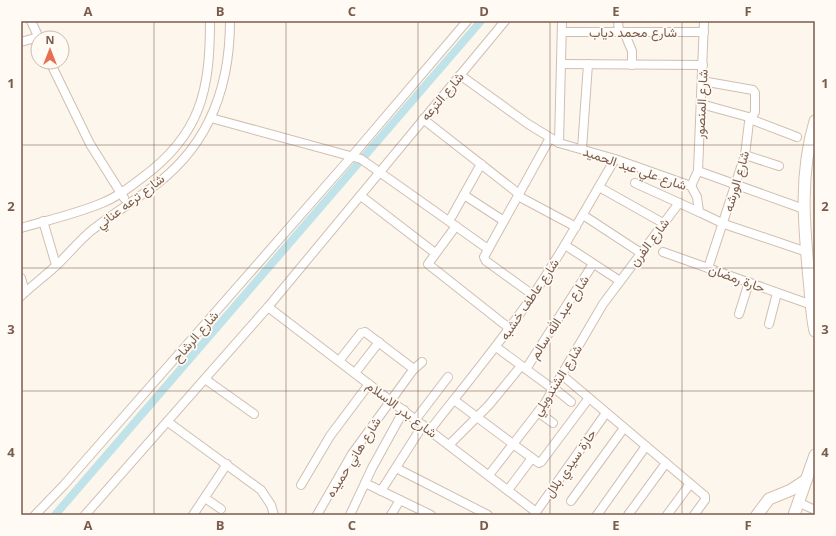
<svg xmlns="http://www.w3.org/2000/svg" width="836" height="536" font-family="'Open Sans',Vazirmatn,sans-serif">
<rect width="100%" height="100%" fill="#fdf6ec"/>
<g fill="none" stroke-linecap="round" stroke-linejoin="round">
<path stroke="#bfe3e8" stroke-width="8" d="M55 515 481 21"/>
<defs>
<g id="minor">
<path d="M31 21 39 38"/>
<path d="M618 21 619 32"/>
<path d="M562 32H704"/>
<path d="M624 32 632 51V65"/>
<path d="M21 42 38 37"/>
<path d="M50 62 90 144 124 198"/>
<path d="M561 64 703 65"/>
<path d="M460 75 528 124 559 143 615 159 691 186 697 197 699 212 724 224 807 252"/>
<path d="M702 81 753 90 755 93V112L749 122 745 155 708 268"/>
<path d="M701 104 752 118"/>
<path d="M211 118 361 159 488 249"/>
<path d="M423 119 519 194"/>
<path d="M750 119 797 137"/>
<path d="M559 143 562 21"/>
<path d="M582 149 588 64"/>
<path d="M745 155 779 166"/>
<path d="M698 171 804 209"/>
<path d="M635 183 699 212"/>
<path d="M691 186 698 171 704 21"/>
<path d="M599 187 663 223"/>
<path d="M464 195 504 221"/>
<path d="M361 196 435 253"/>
<path d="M518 196 576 227"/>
<path d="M583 215 641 253"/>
<path d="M452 216 481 164"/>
<path d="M43 221 56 265"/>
<path d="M456 226 428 264 509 328"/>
<path d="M21 228C48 220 76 214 102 203 117 197 130 187 143 177 201 134 210 90 210 21"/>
<path d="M565 245 620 281"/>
<path d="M663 252 812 305"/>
<path d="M21 278 25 292"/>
<path d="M533 295 486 261 484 257 550 138"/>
<path d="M21 296C33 285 46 275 58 264 69 253 80 240 92 230 110 216 129 204 147 191 206 151 230 91 230 21"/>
<path d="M268 307 536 512"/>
<path d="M739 314 749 282"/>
<path d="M769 324 777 293"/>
<path d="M496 347 553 389"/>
<path d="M526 369 593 264"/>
<path d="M413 370 422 362"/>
<path d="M355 373 379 342"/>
<path d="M562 375 705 496V500L694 515"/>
<path d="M205 379 254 414"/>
<path d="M554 388 571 402"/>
<path d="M454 400 532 458"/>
<path d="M538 412 553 423"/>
<path d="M416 419 448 377"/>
<path d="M168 422 261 490 271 505 274 515"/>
<path d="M430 430C465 385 501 342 533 295 563 251 588 205 615 159"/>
<path d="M449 445 489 405 521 366"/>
<path d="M396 468 488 515"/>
<path d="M489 475 545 403 603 304 679 203"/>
<path d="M365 483 431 515"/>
<path d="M301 485 330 436 369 384"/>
<path d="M508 490 532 458 539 463 541 462 589 398"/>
<path d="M381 491 423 425"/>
<path d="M205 498 221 509"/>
<path d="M571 501 624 428"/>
<path d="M800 503 815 510"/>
<path d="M35 515 64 485 353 155 467 21"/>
<path d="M85 515 268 307 505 21"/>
<path d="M193 515 227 464"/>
<path d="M317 515 352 454 413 370 411 367 365 332 361 333 339 361"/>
<path d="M350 515 372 468 404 410"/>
<path d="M391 515 400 500"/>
<path d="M534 515 606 413"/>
<path d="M597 515 646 446"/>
<path d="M628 515 666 463"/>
<path d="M667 515 690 484"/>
</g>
<g id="secondary">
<path d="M815 121C799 175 804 225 809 279 811 296 811 314 815 331"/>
<path d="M757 515 769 499 791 490 806 480"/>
<path d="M794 515 815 455"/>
</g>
</defs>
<use href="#minor" stroke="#d1beb0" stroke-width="10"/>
<use href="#secondary" stroke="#d6c0b0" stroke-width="13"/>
<use href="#minor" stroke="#fff" stroke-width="8"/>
<use href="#secondary" stroke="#fff" stroke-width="11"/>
</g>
<path fill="none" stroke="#7a5c4d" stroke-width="1" stroke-opacity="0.55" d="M154 21V515M286 21V515M418 21V515M550 21V515M682 21V515M21 145H815M21 268H815M21 391H815"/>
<g text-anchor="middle" stroke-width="3.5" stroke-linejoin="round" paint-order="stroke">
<g font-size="13" fill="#7a5c4d" stroke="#fffaf3">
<text x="633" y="37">شارع محمد دياب</text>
<text transform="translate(442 96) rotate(-50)" y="5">شارع الترعه</text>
<text transform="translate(701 104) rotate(-87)" y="5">شارع المنصور</text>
<text transform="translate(635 168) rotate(19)" y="5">شارع علي عبد الحميد</text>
<text transform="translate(736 181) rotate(-74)" y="5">شارع الورشه</text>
<text transform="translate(130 201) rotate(-37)" y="5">شارع ترعه عناني</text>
<text transform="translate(649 242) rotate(-53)" y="5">شارع الفرن</text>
<text transform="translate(737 278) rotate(20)" y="5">حارة رمضان</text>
<text transform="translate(529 299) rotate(-56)" y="5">شارع عاطف خشبه</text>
<text transform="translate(559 317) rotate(-57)" y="5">شارع عبد الله سالم</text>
<text transform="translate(195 336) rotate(-49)" y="5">شارع الرشاح</text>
<text transform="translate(557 380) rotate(-58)" y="5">شارع الشندويلي</text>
<text transform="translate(402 409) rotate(37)" y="5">شارع بدر الاسلام</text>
<text transform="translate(353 457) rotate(-58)" y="5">شارع هاني حميده</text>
<text transform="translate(570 463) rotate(-55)" y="5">حارة سيدي بلال</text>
</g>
</g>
<rect width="836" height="536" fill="none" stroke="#fffaf3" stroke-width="44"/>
<g transform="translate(50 50)"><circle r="19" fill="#fffaf3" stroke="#cabbb1"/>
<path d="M0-3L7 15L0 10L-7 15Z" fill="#e76f51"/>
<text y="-6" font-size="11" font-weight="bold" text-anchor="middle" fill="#7a5c4d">N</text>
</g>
<rect x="22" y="22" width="792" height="492" fill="none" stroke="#7a5c4d" stroke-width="1.5"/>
<g font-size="13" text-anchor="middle" font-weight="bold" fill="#7a5c4d">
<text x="88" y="16">A</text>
<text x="220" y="16">B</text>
<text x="352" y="16">C</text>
<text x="484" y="16">D</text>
<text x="616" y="16">E</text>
<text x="748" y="16">F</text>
<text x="11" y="88">1</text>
<text x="825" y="88">1</text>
<text x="11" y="211">2</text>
<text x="825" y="211">2</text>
<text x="11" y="334">3</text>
<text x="825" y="334">3</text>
<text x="11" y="457">4</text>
<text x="825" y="457">4</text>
<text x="88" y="530">A</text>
<text x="220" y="530">B</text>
<text x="352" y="530">C</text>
<text x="484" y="530">D</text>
<text x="616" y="530">E</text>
<text x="748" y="530">F</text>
</g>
</svg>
